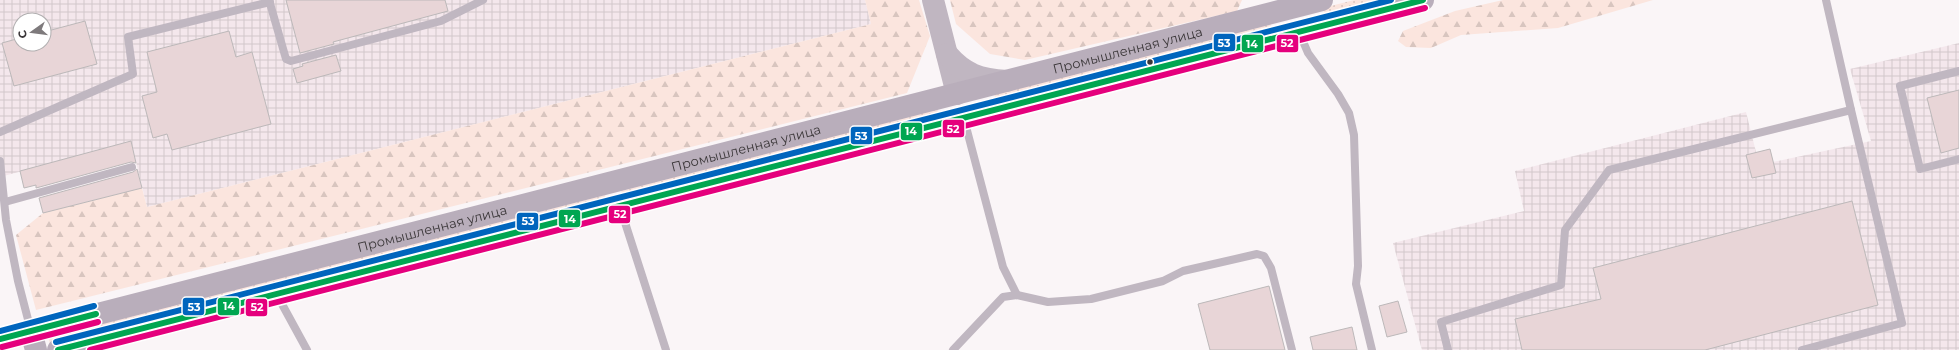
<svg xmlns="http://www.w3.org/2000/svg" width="1959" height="350" font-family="Montserrat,sans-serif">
<defs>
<pattern id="industrial-grid" width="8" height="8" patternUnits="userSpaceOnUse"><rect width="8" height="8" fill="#f4e7ec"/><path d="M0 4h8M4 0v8" fill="none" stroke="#d2c7cb"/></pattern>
<pattern id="grass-dots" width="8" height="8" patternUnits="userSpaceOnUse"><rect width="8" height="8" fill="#fbe5de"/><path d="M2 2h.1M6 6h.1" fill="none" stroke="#d8c5bf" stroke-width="1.8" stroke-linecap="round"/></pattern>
<pattern id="forest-firs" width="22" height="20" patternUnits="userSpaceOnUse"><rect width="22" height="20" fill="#fbe5de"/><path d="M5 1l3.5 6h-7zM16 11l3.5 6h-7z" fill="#d8c5bf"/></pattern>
</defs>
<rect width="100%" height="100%" fill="#faf5f7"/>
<g fill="url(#industrial-grid)" fill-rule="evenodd">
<path d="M0 0H865L871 24 147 207 131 142 0 177ZM20 20H44V44H20Z"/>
<path d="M1959 43V350H1422L1393 243 1524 211 1515 171 1746 112 1756 152 1770 149 1773 162 1871 141 1850 69Z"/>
</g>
<g fill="url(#grass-dots)">
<path d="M1354 0H1390L1325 17 1323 8Z"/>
<path d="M1270 22 1272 30 996 101 994 92Z"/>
<path d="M938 109 939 116 623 198 621 191Z"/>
<path d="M605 195 607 201 50 344 48 337Z"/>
</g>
<g fill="url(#forest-firs)">
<path d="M865 0H919L930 36 907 93 36 310 16 235 43 213 142 188 147 207 871 24Z"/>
<path d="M950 0H1242L1237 11 1025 60 990 54 956 24Z"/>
<path d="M1503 0H1653L1558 28 1461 35 1431 48 1406 47 1398 41 1403 31 1455 11Z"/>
</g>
<g fill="#e8d5d7" stroke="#bcb8b9">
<path d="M286 0H445L448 11 333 42 334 44 300 53Z"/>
<path d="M85 21 97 64 14 86 2 43 20 38V44H44V32Z"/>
<path d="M229 31 236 57 252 52 271 124 172 150 167 134 153 138 142 96 157 92 147 52Z"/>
<path d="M336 55 341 71 297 83 293 69 303 66 302 64Z"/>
<path d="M1959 90V148L1941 153 1927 98Z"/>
<path d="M131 141 136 163 131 162 36 188V185L24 188 20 171Z"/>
<path d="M1770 149 1776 173 1752 178 1746 155Z"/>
<path d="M137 169 142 188 43 213 39 198 133 172Z"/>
<path d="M1852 201 1878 305 1705 350H1522L1515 319 1601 299 1593 268Z"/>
<path d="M1269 286 1285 350H1210L1198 304Z"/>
<path d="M1398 301 1407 332 1387 337 1379 306Z"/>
<path d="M1352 327 1357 350H1313L1310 337Z"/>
</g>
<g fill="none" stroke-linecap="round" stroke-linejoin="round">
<g stroke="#c0b7c1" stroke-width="8">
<path d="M269 0 286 59 291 61 441 21 483 0"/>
<path d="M1299 32 1308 53 1338 94 1349 113 1354 135 1358 266 1356 284 1372 350"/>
<path d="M1959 71 1900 86 1920 169 1959 159"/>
<path d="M964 119 1003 267 1017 295"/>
<path d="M0 132 133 74 128 37 270 2"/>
<path d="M0 161 6 220 18 281 31 331"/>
<path d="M5 202 132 167"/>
<path d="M620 207 666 350"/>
<path d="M277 295 307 350"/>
<path d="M953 350 1003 297 1017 295 1048 302 1091 299 1163 281 1183 271 1257 254 1264 256 1271 268 1292 350"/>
<path d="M1448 350 1441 322 1561 285 1565 230 1609 170 1851 110 1826 0"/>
<path d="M1802 350 1902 323 1851 110"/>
</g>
<g stroke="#c0b6c1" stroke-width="22">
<path d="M933 0 957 94"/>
<path d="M947 54C965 75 980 79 1007 81"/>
</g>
<g stroke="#b9aebb" stroke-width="22">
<path d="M31 331 36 350"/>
<path id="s1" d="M0 339 1322 0"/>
<path d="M58 350 1423 0"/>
</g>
<defs>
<g id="bus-1">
<path d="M0 339 96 314"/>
<path d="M58 350 1423 0"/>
</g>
<g id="bus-2">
<path d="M2 347 98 322"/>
<path d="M90 350 1425 8"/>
</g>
<g id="bus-3">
<path d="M0 331 94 306"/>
<path d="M56 342 1391 0"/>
</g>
</defs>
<use href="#bus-1" stroke="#fff" stroke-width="9"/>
<use href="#bus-2" stroke="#fff" stroke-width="9"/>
<use href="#bus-3" stroke="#fff" stroke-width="9"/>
<use href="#bus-1" stroke="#00a651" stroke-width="6"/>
<use href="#bus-2" stroke="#e5007d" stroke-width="6"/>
<use href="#bus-3" stroke="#0065bd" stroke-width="6"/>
</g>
<circle fill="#3b3739" stroke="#fff" stroke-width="1.5" cx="1150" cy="62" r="3.5"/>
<g text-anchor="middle" stroke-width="3" stroke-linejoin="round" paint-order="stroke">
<g font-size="13" fill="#3b3739" stroke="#fff">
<text dy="5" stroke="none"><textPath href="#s1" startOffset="1164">Промышленная улица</textPath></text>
<text dy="5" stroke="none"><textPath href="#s1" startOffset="770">Промышленная улица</textPath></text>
<text dy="5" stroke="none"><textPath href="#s1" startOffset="446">Промышленная улица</textPath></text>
</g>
</g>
<g stroke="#fff" stroke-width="1.5">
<rect x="1213" y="33" width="23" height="19" rx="4" fill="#0065bd"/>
<rect x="1276" y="34" width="23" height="19" rx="4" fill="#e5007d"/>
<rect x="1241" y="34" width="23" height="19" rx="4" fill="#00a651"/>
<rect x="942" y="119" width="23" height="19" rx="4" fill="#e5007d"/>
<rect x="900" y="122" width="23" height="19" rx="4" fill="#00a651"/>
<rect x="850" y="126" width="23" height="19" rx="4" fill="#0065bd"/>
<rect x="608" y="205" width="23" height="19" rx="4" fill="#e5007d"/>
<rect x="558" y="209" width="23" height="19" rx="4" fill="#00a651"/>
<rect x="516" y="212" width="23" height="19" rx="4" fill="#0065bd"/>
<rect x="217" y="297" width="23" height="19" rx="4" fill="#00a651"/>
<rect x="182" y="297" width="23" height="19" rx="4" fill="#0065bd"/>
<rect x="245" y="298" width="23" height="19" rx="4" fill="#e5007d"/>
</g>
<g font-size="11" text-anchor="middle" font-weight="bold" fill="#fff">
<text x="1224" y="47">53</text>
<text x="1287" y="47">52</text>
<text x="1252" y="48">14</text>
<text x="953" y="133">52</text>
<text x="911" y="135">14</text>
<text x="861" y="140">53</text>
<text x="620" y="218">52</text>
<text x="570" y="223">14</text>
<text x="528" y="225">53</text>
<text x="229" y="310">14</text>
<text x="194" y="311">53</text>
<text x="257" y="311">52</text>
</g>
<g transform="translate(32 32) rotate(256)"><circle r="19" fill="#ffffff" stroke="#b1afb0"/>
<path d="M0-3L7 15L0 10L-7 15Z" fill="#7e7a7c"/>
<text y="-6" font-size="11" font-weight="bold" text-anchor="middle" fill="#3b3739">С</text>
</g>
</svg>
